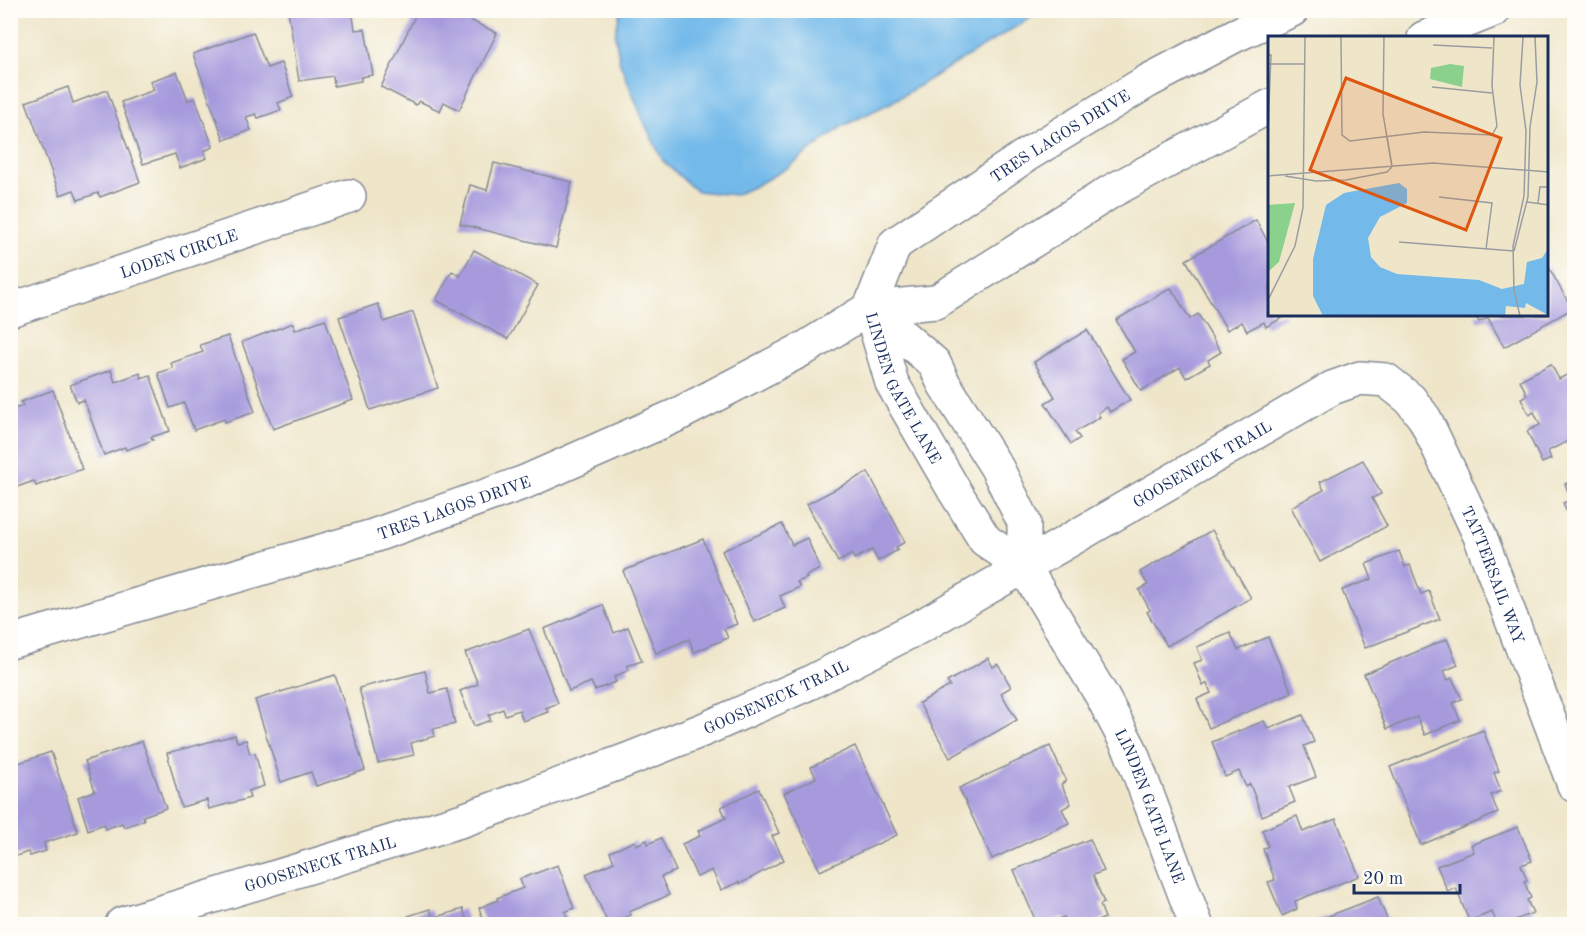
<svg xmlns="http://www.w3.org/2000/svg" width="1585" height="935" font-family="'Old Standard TT',serif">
<rect width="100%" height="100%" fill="#fdfcf7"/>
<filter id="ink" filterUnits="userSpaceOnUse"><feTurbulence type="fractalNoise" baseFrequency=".0167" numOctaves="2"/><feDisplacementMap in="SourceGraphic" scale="12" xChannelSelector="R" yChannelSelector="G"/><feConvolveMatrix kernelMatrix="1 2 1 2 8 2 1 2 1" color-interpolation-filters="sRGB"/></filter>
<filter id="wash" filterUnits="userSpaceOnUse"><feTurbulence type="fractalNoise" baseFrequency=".008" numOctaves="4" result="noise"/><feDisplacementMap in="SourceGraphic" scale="24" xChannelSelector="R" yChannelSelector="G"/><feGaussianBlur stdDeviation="1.35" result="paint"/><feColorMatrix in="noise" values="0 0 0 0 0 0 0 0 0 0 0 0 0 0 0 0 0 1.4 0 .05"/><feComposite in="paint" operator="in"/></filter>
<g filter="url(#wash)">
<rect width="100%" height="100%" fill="#efe6ca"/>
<path fill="#73baea" stroke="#4774a4" stroke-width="1.5" d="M620 11V10L1042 11 892 102 843 126 787 168 757 185 735 195 696 191 663 161 643 120 620 63 615 35Z"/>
<g id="blocks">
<g fill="#a69add">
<path d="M288 10H352L355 30 365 29 373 75 361 77V81L334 86 333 76 299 81Z"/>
<path d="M418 10H449L497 33 459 110 444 102 440 111 419 101 416 105 381 87Z"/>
<path d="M253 32 267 68 281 63 293 97 278 103 281 110 258 118 256 114 246 117 251 130 224 140 193 54Z"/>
<path d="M177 72 188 100 195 98 213 147 204 151 207 158 180 168 175 154 143 164 121 102 154 90 150 81Z"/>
<path d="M68 87 73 103 107 90 140 182 100 197 98 193 78 200 74 190 60 195 26 102Z"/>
<path d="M494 163 572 182 556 248 460 224 470 185 487 190Z"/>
<path d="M10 207 16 222 12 223 18 238 10 241Z"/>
<path d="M1256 220 1270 246V315H1287L1266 327 1264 322 1247 331 1242 322 1227 330 1186 260Z"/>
<path d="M474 250 538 285 508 339 436 300 452 271 460 276Z"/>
<path d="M1548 266 1572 309 1504 347 1488 318 1479 322 1475 315H1548Z"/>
<path d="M1171 288 1190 319 1198 314 1221 352 1208 360 1210 364 1186 378 1180 367 1141 391 1122 359 1135 352 1116 320Z"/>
<path d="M378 304 384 322 413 312 438 388 370 410 339 317Z"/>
<path d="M325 319 353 400 273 429 242 342 293 323 295 330Z"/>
<path d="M1087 330 1130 400 1110 412 1107 407 1098 413 1100 417 1075 432 1080 438 1071 444 1045 403 1055 397 1034 362Z"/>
<path d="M228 336 255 412 225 422 224 419 194 430 184 403 170 408 158 373 173 368 171 363 203 352 200 345Z"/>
<path d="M1551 364 1559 379 1574 371V438L1548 451 1551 459 1542 463 1527 431 1540 425 1534 412 1529 415 1521 398 1527 395 1520 380Z"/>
<path d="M111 370 115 382 140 373 141 378 150 375 170 431 151 437 153 440 126 450 125 447 104 455 84 400 77 402 70 385Z"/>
<path d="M53 390 82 469 36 486 34 481 17 487 10 468V410L23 406 21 402Z"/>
<path d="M1363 460 1381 494 1372 498 1387 526 1320 562 1291 507 1324 490 1320 482Z"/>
<path d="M868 472 905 542 896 547 898 550 878 561 872 550 854 559 852 554 838 562 807 504Z"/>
<path d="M1574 480V546L1567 525 1571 523 1563 503 1571 500 1565 484Z"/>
<path d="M782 524 792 545 807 538 820 569 806 576 807 578 797 582 800 587 780 596 785 608 754 622 722 551Z"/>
<path d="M1212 530 1251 598 1167 646 1147 612 1150 610 1139 590 1148 585 1140 572Z"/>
<path d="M703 539 737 624 724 629 728 638 694 652 689 639 656 653 623 571Z"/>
<path d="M1399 551 1405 567 1410 565 1421 594 1429 591 1440 619 1365 648 1342 590 1372 579 1366 564Z"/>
<path d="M603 605 614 633 628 627 642 661 627 666 629 670 614 677 616 682 595 690 591 682 569 691 544 629Z"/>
<path d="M529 629 558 703 546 708 548 712 523 721 519 710 505 715 503 709 488 715 491 720 474 726 460 691 478 684 465 653Z"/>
<path d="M1230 633 1238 650 1268 637 1292 693 1209 728 1197 699 1211 693 1207 683 1203 686 1194 663 1202 660 1197 647Z"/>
<path d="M1447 639 1458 665 1444 671 1448 680 1452 678 1462 699 1453 703 1460 720 1425 735 1417 717 1387 729 1364 674Z"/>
<path d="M988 658 993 667 998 664 1011 687 1001 693 1017 720 950 758 919 703 950 686 947 682Z"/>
<path d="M425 671 430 693 447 689 455 724 433 729 435 736 411 743 414 755 378 763 359 688Z"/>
<path d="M335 675 365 770 316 786 311 772 281 782 255 700Z"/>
<path d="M1303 715 1314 742 1304 746 1316 777 1289 787 1295 802 1262 816 1250 784 1246 787 1239 771 1225 777 1212 742 1264 721 1268 729Z"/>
<path d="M1483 730 1499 771 1494 773 1501 791 1491 795 1498 813 1421 845 1390 767Z"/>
<path d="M235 735 237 742 246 740 250 754 255 753 264 786 248 791 250 798 209 809 207 800 181 807 167 753Z"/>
<path d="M142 741 166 808 143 816 144 820 124 827 122 823 105 829 104 824 88 830 78 797 95 791 85 761Z"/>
<path d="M855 746 897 835 820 871 784 793 816 778 811 767Z"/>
<path d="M1050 746 1066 781 1061 784 1071 804 1062 809 1069 823 992 859 959 788Z"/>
<path d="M51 752 78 832 44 843 46 851 30 856 28 852 10 858V766Z"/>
<path d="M759 789 779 833 772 836 784 860 740 884 739 882 721 890 712 870 697 877 682 844 700 836 698 831 726 818 721 807Z"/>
<path d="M1297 816 1303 832 1336 819 1359 876 1295 901 1297 909 1282 916 1268 882 1275 880 1263 849 1268 846 1262 830Z"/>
<path d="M1518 827 1532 861 1521 865 1527 880 1524 881 1531 898 1527 900 1533 913 1505 924H1497L1492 912 1469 921 1456 888 1448 892 1437 866 1474 852 1471 845Z"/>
<path d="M661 838 676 871 661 877 669 895 629 912 631 915 608 924 586 874 614 862 610 852 635 841 636 845 647 840 648 844Z"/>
<path d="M1090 839 1104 871 1093 875 1104 903 1100 905 1105 918 1090 924H1067L1064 917 1046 924H1037L1014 870Z"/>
<path d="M558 865 574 908 565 912 570 924H485L479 908 498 900 497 898 523 888 520 879Z"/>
<path d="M1378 897 1389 924H1308Z"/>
<path d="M430 909 433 918 463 909 468 924H394L409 919 408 916Z"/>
</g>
</g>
</g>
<g filter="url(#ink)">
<use href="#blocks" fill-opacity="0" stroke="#858a94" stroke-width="1.5"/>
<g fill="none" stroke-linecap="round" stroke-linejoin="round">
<defs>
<g id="minor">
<path d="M1424 38 1494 10"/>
<path id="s1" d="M870 308 892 383 954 490 985 540 1024 567 1102 696 1130 749 1196 924"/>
<path id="s2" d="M870 308 895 244 1025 156 1148 81 1236 35 1292 10"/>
<path d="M870 308 934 363 944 384 997 468 1024 522V567"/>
<path id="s3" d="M10 310 349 196"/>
<path id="s4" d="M10 642 373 536 525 482 677 415 807 347 870 308 936 302 1110 192 1270 106"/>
<path id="s5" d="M122 924 463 820 627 760 705 729 809 683 925 624 1332 388 1360 378 1386 380 1410 399 1425 419 1480 536 1574 785"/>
</g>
</defs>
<use href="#minor" stroke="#858a94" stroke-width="36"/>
<use href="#minor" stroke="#fff" stroke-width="33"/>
</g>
</g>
<g text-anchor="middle" stroke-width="4.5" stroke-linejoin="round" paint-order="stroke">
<g font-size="16" fill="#1b2f5e" stroke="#fdfcf7">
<text dy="6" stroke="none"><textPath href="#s2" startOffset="266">TRES LAGOS DRIVE</textPath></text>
<text dy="6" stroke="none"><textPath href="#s3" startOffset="178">LODEN CIRCLE</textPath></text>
<text dy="6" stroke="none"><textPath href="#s1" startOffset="87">LINDEN GATE LANE</textPath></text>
<text dy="6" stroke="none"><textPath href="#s5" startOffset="1179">GOOSENECK TRAIL</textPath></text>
<text dy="6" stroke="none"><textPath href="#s4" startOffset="464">TRES LAGOS DRIVE</textPath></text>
<text dy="6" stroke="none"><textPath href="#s5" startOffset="1611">TATTERSAIL WAY</textPath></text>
<text dy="6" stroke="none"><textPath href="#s5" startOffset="693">GOOSENECK TRAIL</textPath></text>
<text dy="6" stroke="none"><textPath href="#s1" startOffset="579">LINDEN GATE LANE</textPath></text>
<text dy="6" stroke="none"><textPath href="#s5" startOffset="207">GOOSENECK TRAIL</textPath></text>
</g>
</g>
<g transform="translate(1268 36)">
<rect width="280" height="280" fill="#efe6ca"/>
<path d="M182 28 196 30 194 51 162 43 163 32ZM27 167 11 226 1 235 0 169Z" fill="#89d18c"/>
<path d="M131 147 139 153V167L112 181 100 202 103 221 112 231 129 238 211 244 234 253 256 248 259 226 274 222 280 213V279L258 267 257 272 238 270 237 280H55L45 260V223L58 169 76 157Z" fill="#73baea"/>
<path fill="none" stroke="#9a9d9f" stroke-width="1.5" d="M73 1 74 99 82 105 156 96 224 99 229 90 224 50 226 1M116 1 115 78 124 131M165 9 224 12M0 19H3L0 94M1 28H36M164 51 224 57M119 100 124 130M0 140 165 127 281 136M17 140 48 145 78 144 119 136 124 131M171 161 224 167 218 213M259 166 281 169M270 167 272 151H281M131 206 246 215M246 215 260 161 262 91 269 46 267 1M0 264 27 210 35 172 37 1M252 280 246 254 245 210 256 160 258 95 252 49 255 1"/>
<path fill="#de5710" fill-opacity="0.15" stroke="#de5710" stroke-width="3" d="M78 42 233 102 198 194 42 134Z"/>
<rect width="280" height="280" fill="none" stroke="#1b2f5e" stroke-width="3"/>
</g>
<rect width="1585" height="935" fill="none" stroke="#fdfcf7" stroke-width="36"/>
<path d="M1354 884v9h106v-9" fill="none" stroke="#1b2f5e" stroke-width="3"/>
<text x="1363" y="884" font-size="18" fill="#1b2f5e" stroke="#fdfcf7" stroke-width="4.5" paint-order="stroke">20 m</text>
</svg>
